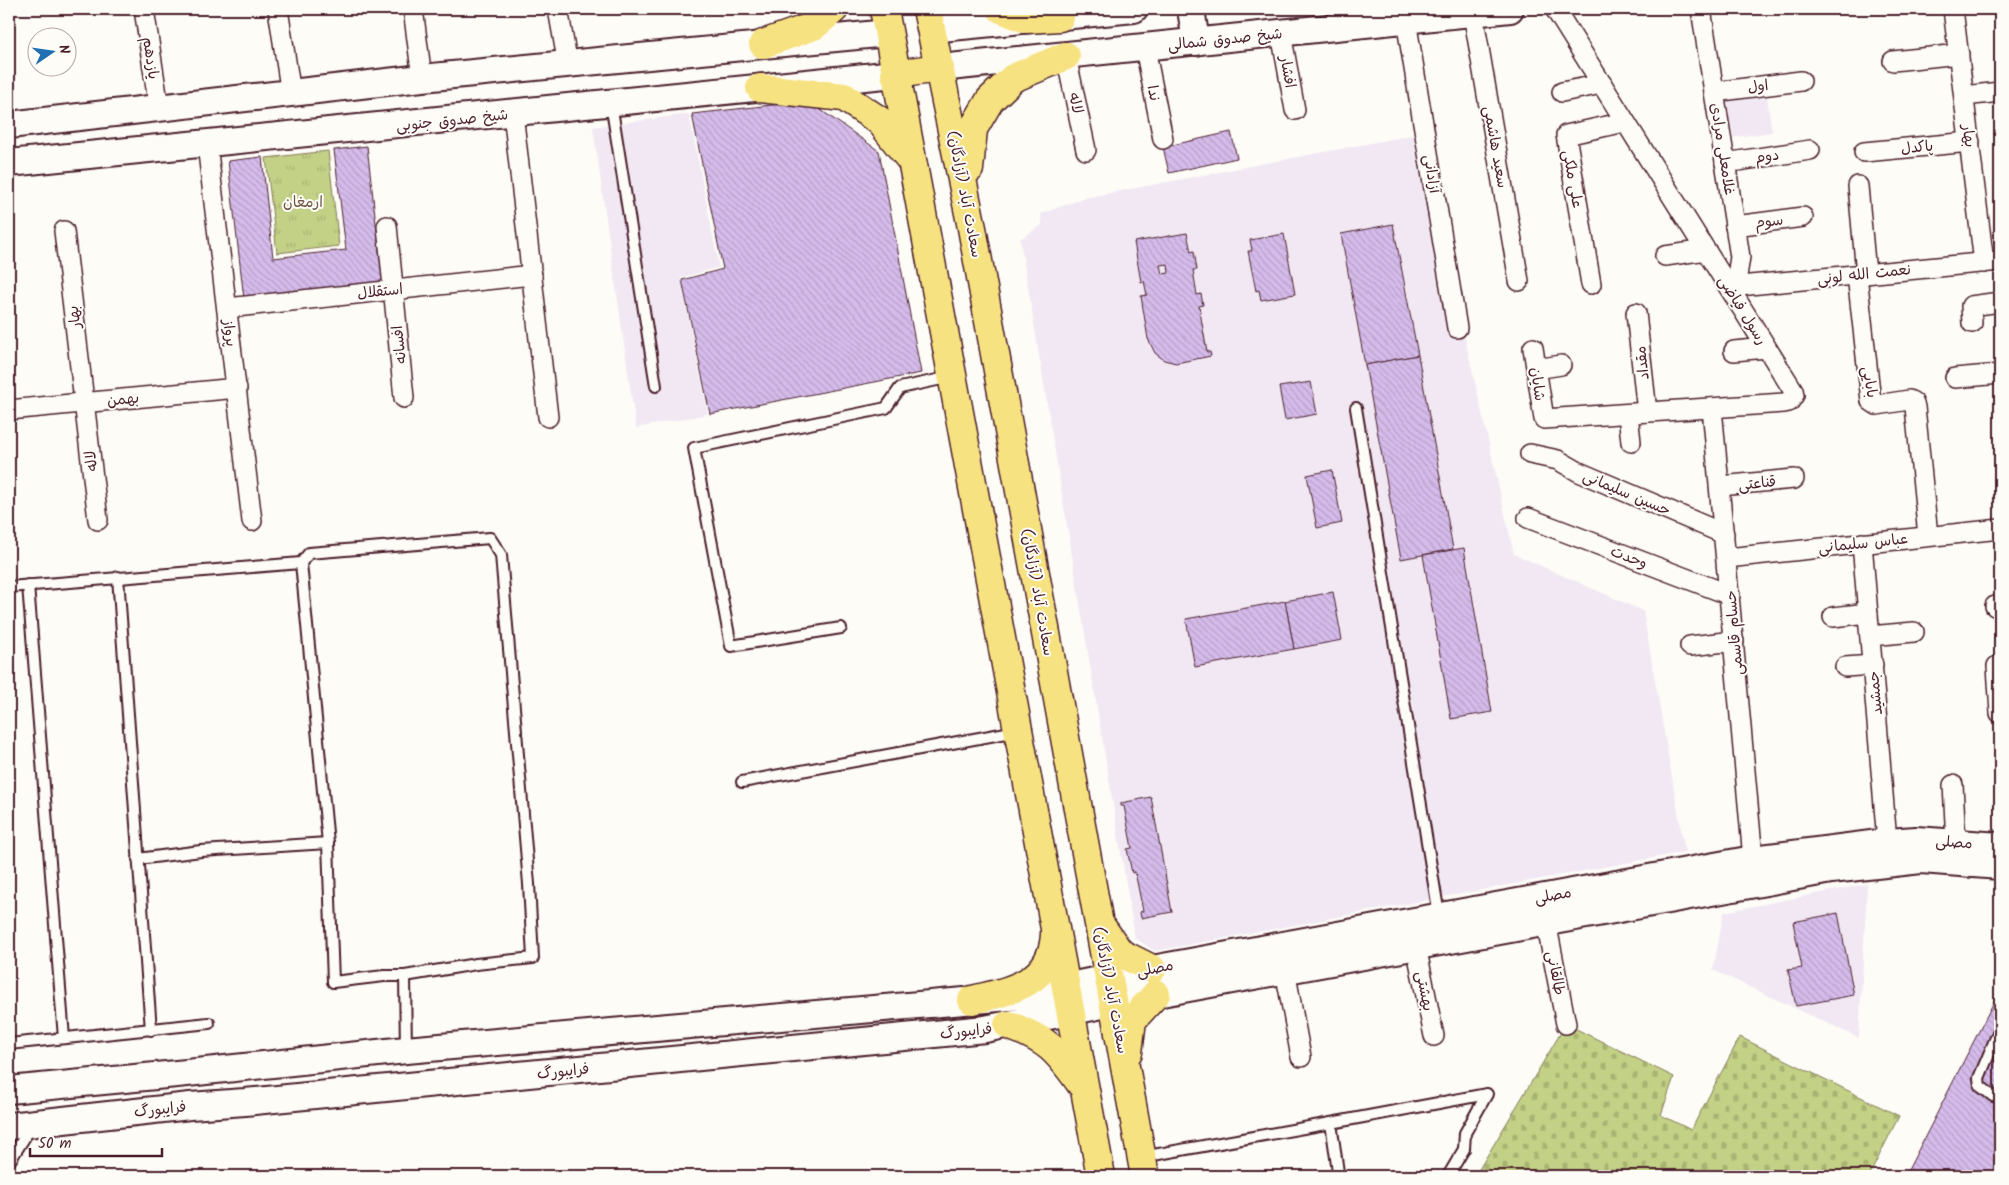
<svg xmlns="http://www.w3.org/2000/svg" width="2009" height="1185" font-family="Kalam,'Playpen Sans Arabic',sans-serif">
<defs>
<pattern id="grass-tufts" width="24" height="20" patternUnits="userSpaceOnUse" patternTransform="scale(1.25)"><rect width="24" height="20" fill="#c2d185"/><path d="M3 7l-1-3M5 7V3M7 7l1-3M15 17l-1-3M17 17v-4M19 17l1-3" fill="none" stroke="#a8b373"/></pattern>
<pattern id="cemetery-stones" width="16" height="16" patternUnits="userSpaceOnUse" patternTransform="scale(1.25)"><rect width="16" height="16" fill="#c2d185"/><path d="M2 7V4a2 2 0 0 1 4 0v3zM10 15v-3a2 2 0 0 1 4 0v3z" fill="#a8b373"/></pattern>
<pattern id="building-back-hatch" width="6" height="6" patternUnits="userSpaceOnUse" patternTransform="scale(1.25)"><rect width="6" height="6" fill="#d4bbea"/><path d="M-1 5l2 2M0 0l6 6M5-1l2 2" fill="none" stroke="#b8a0c9"/></pattern>
</defs>
<rect width="100%" height="100%" fill="#fdfcf7"/>
<filter id="ink" filterUnits="userSpaceOnUse"><feTurbulence type="fractalNoise" baseFrequency=".02" numOctaves="2"/><feDisplacementMap in="SourceGraphic" scale="10" xChannelSelector="R" yChannelSelector="G"/><feConvolveMatrix kernelMatrix="1 2 1 2 8 2 1 2 1" color-interpolation-filters="sRGB"/></filter>
<g filter="url(#ink)">
<g fill="#f1e8f3">
<path d="M1767 97 1772 132 1729 138 1724 102Z"/>
<path d="M689 114 719 267 681 278 708 414 636 428 593 127Z"/>
<path d="M1413 135 1450 336 1464 334 1514 554 1643 611 1685 852 1155 951 1135 938 1020 239 1042 225 1041 214 1084 198Z"/>
<path d="M1867 884 1859 1038 1713 970 1724 912Z"/>
</g>
<path fill="url(#grass-tufts)" stroke="#867858" d="M328 151 339 246 277 253 266 158Z"/>
<path fill="url(#cemetery-stones)" stroke="#867858" d="M1566 1024 1674 1077 1661 1115 1691 1130 1740 1037 1899 1116 1869 1176H1475Z"/>
<g fill="url(#building-back-hatch)" stroke="#4a1f2b" fill-rule="evenodd">
<path d="M808 101 879 151 921 373 710 414 682 280 723 269 692 114Z"/>
<path d="M1231 132 1237 158 1169 173 1163 147Z"/>
<path d="M367 146 383 284 244 299 228 161 262 157 273 258 346 250 334 150Z"/>
<path d="M1393 224 1418 355 1365 365 1341 234Z"/>
<path d="M1187 233 1191 252 1194 251 1197 270H1193L1197 295 1201 294 1203 305 1199 306 1207 352H1210L1211 356 1176 363 1164 360 1155 353 1148 339 1141 296 1147 295 1144 281 1141 282 1134 242ZM1168 264 1169 273 1162 274 1160 265Z"/>
<path d="M1284 234 1295 294 1261 300 1259 290 1256 291 1248 251H1252L1250 240Z"/>
<path d="M1418 355 1453 549 1401 559 1365 365Z"/>
<path d="M1311 382 1317 414 1285 420 1279 387Z"/>
<path d="M1332 470 1342 523 1317 528 1307 475Z"/>
<path d="M1464 548 1492 712 1451 719 1423 555Z"/>
<path d="M1333 592 1342 640 1294 649 1285 601Z"/>
<path d="M1285 601 1294 649 1195 667 1186 619Z"/>
<path d="M1151 797 1172 912 1141 918 1140 912 1143 911 1135 872 1132 873 1127 849 1132 848 1124 806H1121V803Z"/>
<path d="M1838 913 1854 995 1796 1006 1788 970 1802 968 1793 922Z"/>
<path d="M2000 990V1176H1905Z"/>
</g>
<g fill="none" stroke-linecap="round" stroke-linejoin="round">
<defs>
<g id="service">
<path d="M611 103 656 386"/>
<path d="M1356 408 1439 915"/>
<path d="M490 538 501 555 529 884 533 958 476 964 405 976H384L333 982 328 843 301 563 309 553Z"/>
<path d="M118 577 151 1030"/>
<path d="M28 585 64 1038"/>
<path d="M9 587 301 563"/>
<path d="M841 628 731 646 694 448 886 408 900 388 951 377"/>
<path d="M742 782 1017 731"/>
<path d="M138 859 201 851 328 843"/>
<path d="M405 976 406 1050"/>
<path d="M2000 1028 1979 1078 1980 1086 1993 1096 2000 1097"/>
<path d="M9 1044 209 1023"/>
<path d="M1142 1157 1331 1123"/>
<path d="M9 1162 31 1127"/>
<path d="M1338 1172 1331 1123 1487 1094 1465 1133 1464 1149 1448 1176"/>
</g>
<g id="minor">
<path d="M144 9 159 108"/>
<path d="M278 9 291 94"/>
<path d="M413 9 422 78"/>
<path d="M558 9 568 65"/>
<path d="M1701 9 1740 257 1737 276 1729 287"/>
<path d="M1953 9 1984 263"/>
<path d="M1473 13 1519 281"/>
<path d="M1406 20 1457 328"/>
<path d="M1281 33 1295 110"/>
<path d="M1145 48 1163 139"/>
<path d="M1066 56 1086 150"/>
<path d="M1893 61 1959 54"/>
<path d="M1562 92 1602 84"/>
<path d="M1714 92 1801 81"/>
<path d="M1964 96 2000 92"/>
<path d="M513 113 548 417"/>
<path d="M207 144 252 521"/>
<path d="M1864 152 1970 142"/>
<path d="M1725 163 1810 150"/>
<path d="M1858 186 1866 274"/>
<path d="M387 226 404 398"/>
<path d="M1735 226 1803 217"/>
<path d="M64 231 98 520"/>
<path d="M1665 256 1706 250"/>
<path d="M1857 275 1871 401 1877 405 1909 400 1913 402 1915 407 1928 536"/>
<path d="M1591 284 1566 135 1625 122"/>
<path d="M1729 287 2000 261"/>
<path d="M227 308 532 275"/>
<path d="M1636 313 1647 412"/>
<path d="M1972 323 1971 306 2000 302"/>
<path d="M1533 348 1544 419 1784 403 1789 402 1794 395 1793 390 1555 9"/>
<path d="M1734 351 1766 348"/>
<path d="M1536 369 1561 365"/>
<path d="M1955 378 2000 374"/>
<path d="M1712 408 1753 859"/>
<path d="M9 410 237 388"/>
<path d="M1628 414 1631 442"/>
<path d="M1530 454 1558 460 1579 472 1724 534"/>
<path d="M1720 486 1794 479"/>
<path d="M1528 518 1730 595"/>
<path d="M1862 543 1887 842"/>
<path d="M1727 558 2000 529"/>
<path d="M1995 606 2000 605"/>
<path d="M1833 617 1868 613"/>
<path d="M1870 636 1914 632"/>
<path d="M1690 646 1734 641"/>
<path d="M1997 666 2000 713"/>
<path d="M1845 667 1873 665"/>
<path d="M1953 785 1956 842"/>
<path d="M1546 922 1566 1024"/>
<path d="M1416 946 1434 1036"/>
<path d="M1285 970 1301 1057"/>
</g>
<g id="secondary">
<path d="M1191 9 1196 42"/>
<path d="M931 29 1134 9"/>
<path d="M940 68 1510 9"/>
<path d="M9 125 422 78 888 33"/>
<path d="M9 163 895 74"/>
<path d="M9 1090 187 1073 406 1050 1021 996 1152 969 1753 859 1887 842 1916 840 2000 846"/>
<path d="M9 1126 190 1106 245 1102 985 1029 1156 994 1831 870 1921 860 2000 866"/>
</g>
<g id="primary">
<path d="M884 9 1101 1176"/>
<path d="M927 9 972 228 1145 1176"/>
<path d="M1001 9 1026 19 1060 17"/>
<path d="M763 44 814 26 834 9"/>
<path d="M895 74 940 68"/>
<path d="M760 88 844 97 880 121 910 159"/>
<path d="M969 169 973 129 990 100 1013 78 1066 56"/>
<path d="M1101 926 1120 953 1152 969"/>
<path d="M972 1000C1012 991 1053 982 1055 934"/>
<path d="M1008 1025C1047 1039 1057 1050 1081 1084"/>
<path d="M1128 1052 1132 1020 1156 994"/>
</g>
</defs>
<use href="#service" stroke="#4a1f2b" stroke-width="14"/>
<use href="#minor" stroke="#4a1f2b" stroke-width="22"/>
<use href="#secondary" stroke="#4a1f2b" stroke-width="30"/>
<use href="#primary" stroke="#4a1f2b" stroke-width="31"/>
<use href="#service" stroke="#fdfcf7" stroke-width="10"/>
<use href="#minor" stroke="#fdfcf7" stroke-width="19"/>
<use href="#secondary" stroke="#fdfcf7" stroke-width="26"/>
<use href="#primary" stroke="#f7e281" stroke-width="28"/>
</g>
</g>
<g text-anchor="middle" stroke-width="4" stroke-linejoin="round" paint-order="stroke">
<g font-size="15" fill="#4a1f2b" stroke="#fdfcf7">
<text transform="translate(1225 39) rotate(-6)" y="5">شیخ صدوق شمالی</text>
<text transform="translate(151 58) rotate(82)" y="5">یازدهم</text>
<text transform="translate(1288 72) rotate(80)" y="5">افشار</text>
<text transform="translate(1758 86) rotate(-7)" y="5">اول</text>
<text transform="translate(1154 93) rotate(79)" y="5">ندا</text>
<text transform="translate(1076 103) rotate(78)" y="5">لاله</text>
<text transform="translate(452 120) rotate(-6)" y="5">شیخ صدوق جنوبی</text>
<text transform="translate(1969 136) rotate(83)" y="5">بهار</text>
<text transform="translate(1496 147) rotate(80)" y="5">سعید هاشمی</text>
<text transform="translate(1917 147) rotate(-5)" y="5">پاکدل</text>
<text transform="translate(1723 149) rotate(81)" y="5">غلامعلی مرادی</text>
<text transform="translate(1767 156) rotate(-8)" y="5">دوم</text>
<text transform="translate(1432 174) rotate(81)" y="5">آزادانی</text>
<text transform="translate(1573 179) rotate(80)" y="5">علی ملکی</text>
<text transform="translate(965 194) rotate(79)" y="5">سعادت آباد (آزادگان)</text>
<text transform="translate(1769 221) rotate(-7)" y="5">سوم</text>
<text transform="translate(1864 274) rotate(-6)" y="5">نعمت الله لونی</text>
<text transform="translate(380 291) rotate(-6)" y="5">استقلال</text>
<text transform="translate(1743 310) rotate(58)" y="5">رسول فیاضی</text>
<text transform="translate(74 317) rotate(-97)" y="5">بهار</text>
<text transform="translate(230 333) rotate(83)" y="5">پرواز</text>
<text transform="translate(399 345) rotate(-96)" y="5">افسانه</text>
<text transform="translate(1642 363) rotate(-96)" y="5">مقداد</text>
<text transform="translate(1870 382) rotate(80)" y="5">بابایی</text>
<text transform="translate(1538 384) rotate(82)" y="5">شایان</text>
<text transform="translate(123 399) rotate(-6)" y="5">بهمن</text>
<text transform="translate(91 461) rotate(-97)" y="5">لاله</text>
<text transform="translate(1757 483) rotate(-6)" y="5">قناعتی</text>
<text transform="translate(1627 493) rotate(23)" y="5">حسین سلیمانی</text>
<text transform="translate(1863 543) rotate(-6)" y="5">عباس سلیمانی</text>
<text transform="translate(1629 557) rotate(21)" y="5">وحدت</text>
<text transform="translate(1038 592) rotate(80)" y="5">سعادت آباد (آزادگان)</text>
<text transform="translate(1734 633) rotate(-95)" y="5">حسام قاسمی</text>
<text transform="translate(1875 693) rotate(-95)" y="5">جمشید</text>
<text transform="translate(1954 842) rotate(4)" y="5">مصلی</text>
<text transform="translate(1553 895) rotate(-10)" y="5">مصلی</text>
<text transform="translate(1155 968) rotate(-11)" y="5">مصلی</text>
<text transform="translate(1556 973) rotate(79)" y="5">طالقانی</text>
<text transform="translate(1111 990) rotate(79)" y="5">سعادت آباد (آزادگان)</text>
<text transform="translate(1425 991) rotate(79)" y="5">بهشتی</text>
<text transform="translate(966 1031) rotate(-6)" y="5">فرایبورگ</text>
<text transform="translate(563 1071) rotate(-6)" y="5">فرایبورگ</text>
<text transform="translate(160 1109) rotate(-6)" y="5">فرایبورگ</text>
</g>
<g font-size="15" fill="#6e5446" stroke="#fdfcf7">
<text x="303" y="207">ارمغان</text>
</g>
</g>
<rect width="2009" height="1185" fill="none" stroke="#fdfcf7" stroke-width="30"/>
<rect x="15" y="15" width="1979" height="1155" fill="none" stroke="#4a1f2b" stroke-width="2" filter="url(#ink)"/>
<g transform="translate(52 52) rotate(77)"><circle r="24" fill="#fdfcf7" stroke="#b5a4a5"/>
<path d="M0-4L9 19L0 12L-9 19Z" fill="#1f6fb2"/>
<text y="-8" font-size="14" font-weight="bold" text-anchor="middle" fill="#4a1f2b">N</text>
</g>
<path d="M30 1148v8h132v-8" fill="none" stroke="#4a1f2b" stroke-width="2.5"/>
<text x="38" y="1148" font-size="15" fill="#4a1f2b" stroke="#fdfcf7" stroke-width="4" paint-order="stroke">50 m</text>
</svg>
